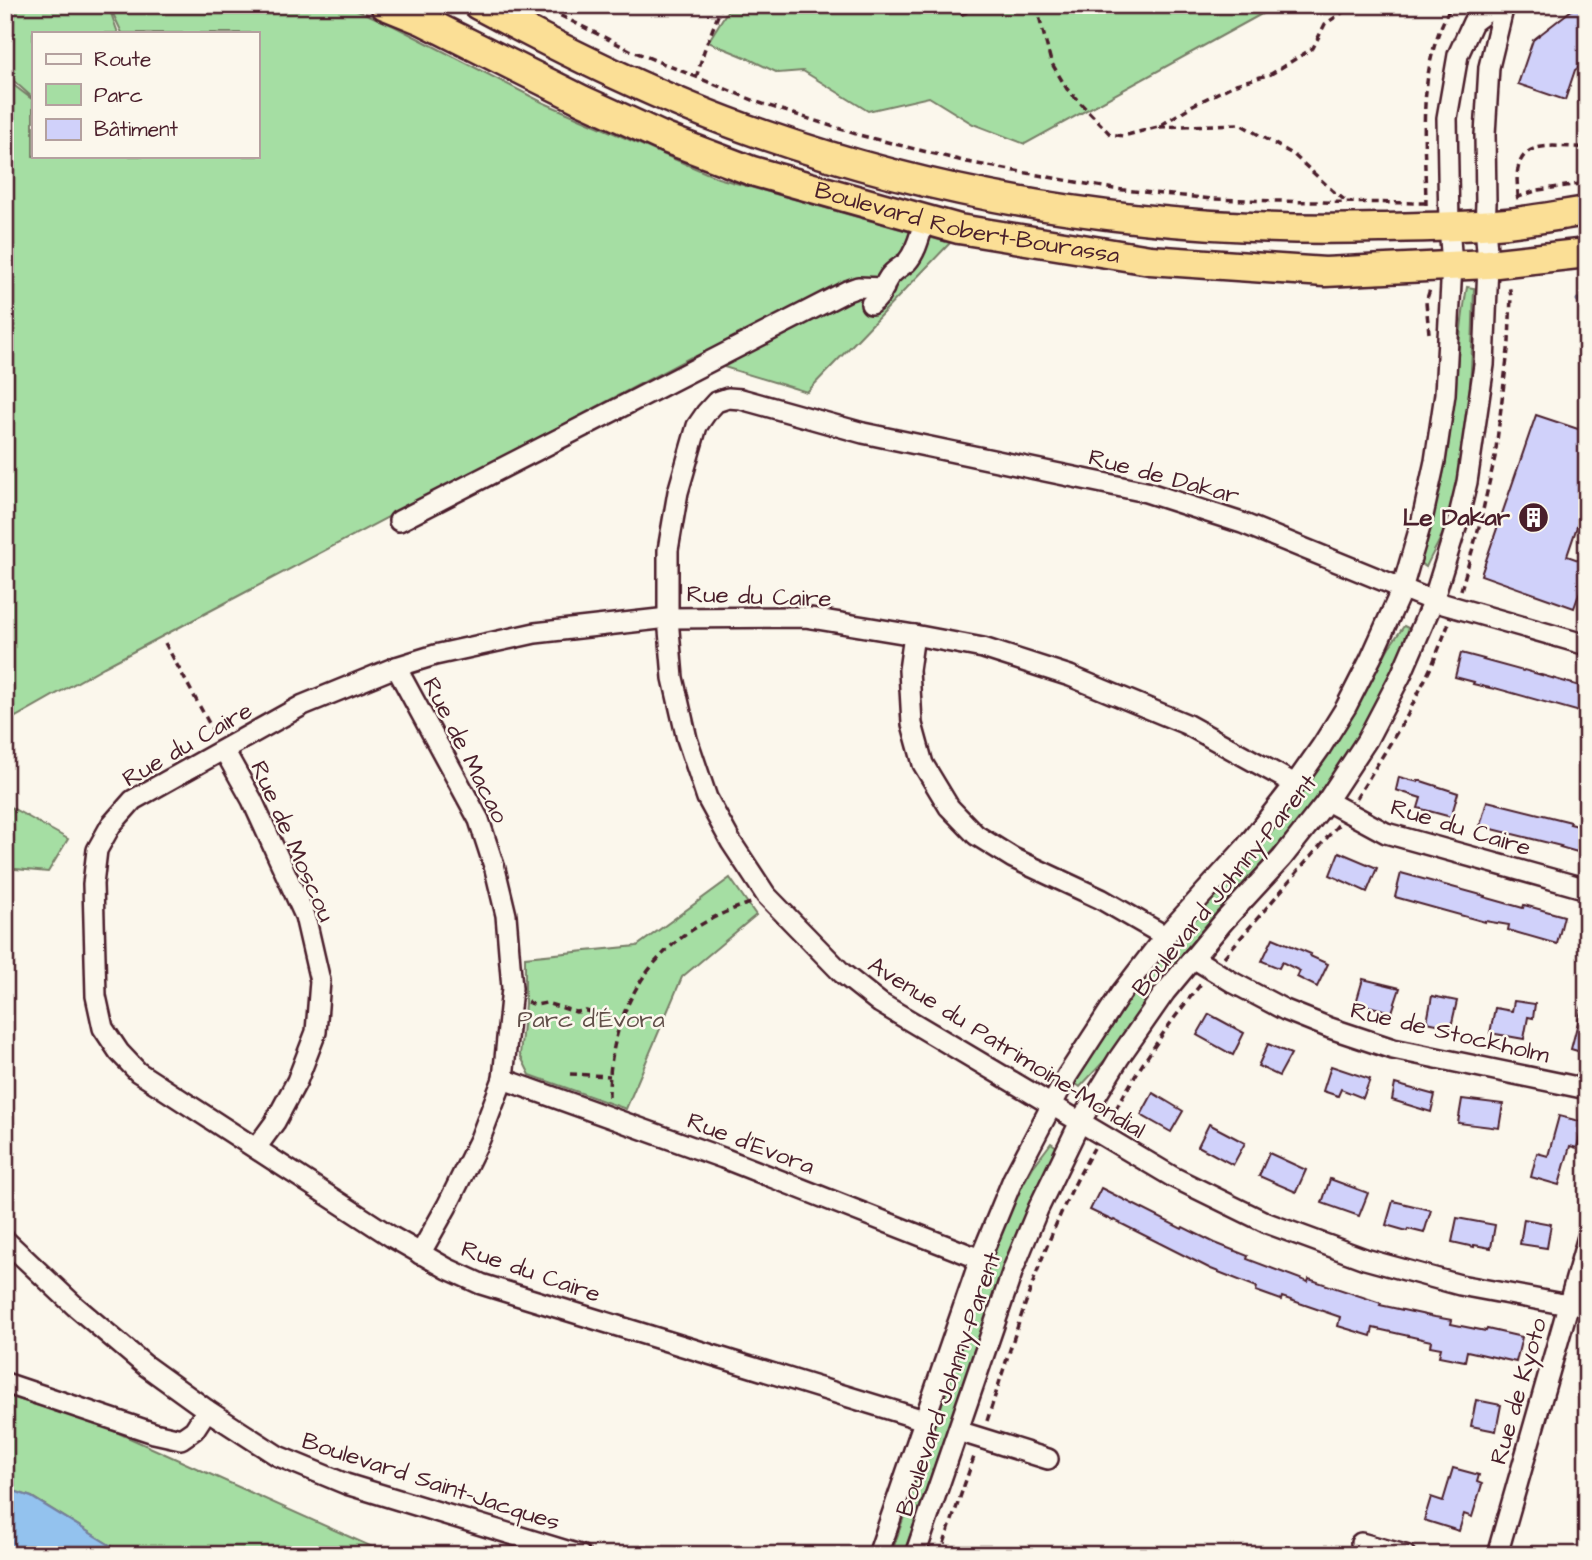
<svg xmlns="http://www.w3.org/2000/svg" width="1592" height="1560" font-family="'Architects Daughter',sans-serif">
<rect width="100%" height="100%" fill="#fbf7ec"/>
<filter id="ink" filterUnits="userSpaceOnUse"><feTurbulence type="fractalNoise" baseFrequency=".0143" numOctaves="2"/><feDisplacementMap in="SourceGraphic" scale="14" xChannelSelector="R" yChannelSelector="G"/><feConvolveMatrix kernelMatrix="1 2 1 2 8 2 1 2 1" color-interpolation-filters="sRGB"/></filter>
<g filter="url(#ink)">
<g fill="#a5dea3" stroke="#787e67" stroke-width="2">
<path d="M5 5H108L118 33H33V98L7 75V80L33 100V156H257V33H122L109 5H346L394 26 542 102 718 178 950 243 807 392 691 357 104 667 5 723Z"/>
<path d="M731 5H1278L1025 144 973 124 929 97 868 111 803 71 778 73 745 57 708 42Z"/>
<path d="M1467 287 1474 288C1472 368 1470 451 1445 528 1440 541 1432 554 1426 567L1420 563C1430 527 1441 491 1447 453 1456 398 1457 342 1467 287Z"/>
<path d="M1404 626 1410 629 1389 678 1356 738 1328 781 1293 828 1187 948 1162 980 1106 1059 1080 1087 1075 1083 1104 1036 1138 987 1173 942 1215 892 1253 853 1299 796 1340 736 1389 647Z"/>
<path d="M5 804 68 839 48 872 5 868Z"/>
<path d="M730 878 756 915 682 977 626 1109 530 1075 520 1055 525 1004V957L637 946Z"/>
<path d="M1051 1143 1057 1147 1012 1245 903 1555H891L986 1273 1018 1193 1033 1167Z"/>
<path d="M5 1395 105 1427 390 1555H126L32 1497 5 1488Z"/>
</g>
<path fill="#93c2ee" stroke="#7681a0" stroke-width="2" d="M5 1488 31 1497 126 1555H12L5 1552Z"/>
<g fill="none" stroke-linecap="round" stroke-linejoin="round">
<path stroke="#7681a0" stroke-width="5" d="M1578 300 1587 308"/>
</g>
<g fill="#d0d1fa" stroke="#4a1f2b" stroke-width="2">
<path d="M1578 5H1587V61L1575 70 1565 100 1518 84 1533 40Z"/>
<path d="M1536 415 1587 432V511L1583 509 1567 556 1587 563V572L1574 608 1481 575Z"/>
<path d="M1461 653 1484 659 1483 660 1523 671 1524 670 1587 688V714L1495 688 1494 689 1473 684 1474 682 1455 677Z"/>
<path d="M1399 777 1418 782V780L1458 793 1451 817 1418 808 1421 798 1396 790Z"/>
<path d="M1487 801 1571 822 1570 824 1587 828 1581 853 1560 847 1561 846 1480 826Z"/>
<path d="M1339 852 1377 868 1367 892 1330 875Z"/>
<path d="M1401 873 1485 896 1484 897 1523 908 1524 905 1564 916 1557 944 1508 930 1509 925 1485 921V922L1395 897Z"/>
<path d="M1273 938 1311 954 1310 956 1328 964 1317 987 1297 977 1300 971 1282 962 1279 968 1262 961Z"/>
<path d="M1363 979 1400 988 1392 1012 1356 1003Z"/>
<path d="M1432 996 1457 1001 1451 1027 1427 1022Z"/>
<path d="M1514 1001 1535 1004 1533 1018 1528 1017 1524 1039 1490 1033 1495 1008 1512 1011Z"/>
<path d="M1582 1007 1587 1008V1054L1571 1049Z"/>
<path d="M1209 1014 1244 1033 1233 1055 1197 1035Z"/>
<path d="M1268 1044 1291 1054 1279 1076 1258 1066Z"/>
<path d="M1331 1066 1370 1079 1363 1098 1341 1089 1338 1096 1323 1091Z"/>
<path d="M1395 1084 1435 1095 1431 1112 1392 1100Z"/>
<path d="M1153 1093 1183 1111 1171 1132 1141 1115Z"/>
<path d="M1462 1099 1503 1104 1499 1128 1458 1123Z"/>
<path d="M1559 1116 1583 1122 1577 1148 1570 1146 1559 1185 1531 1177 1537 1153 1548 1156Z"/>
<path d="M1209 1124 1245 1143 1233 1165 1198 1146Z"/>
<path d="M1269 1153 1306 1170 1296 1192 1259 1176Z"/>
<path d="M1330 1179 1368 1193 1359 1216 1322 1203Z"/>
<path d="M1101 1188 1182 1229 1183 1227 1215 1243 1248 1256 1247 1259 1308 1282 1309 1279 1381 1303 1380 1305 1435 1317 1452 1320 1451 1324 1486 1331 1487 1329 1522 1337 1516 1362 1467 1351 1465 1361 1439 1356 1441 1348 1430 1346 1431 1341 1373 1328 1371 1336 1338 1326 1340 1317 1282 1297 1281 1300 1256 1291 1257 1287 1211 1269 1114 1220 1113 1221 1090 1210Z"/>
<path d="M1393 1201 1431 1210 1424 1233 1408 1229 1407 1231 1386 1225Z"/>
<path d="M1457 1218 1495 1225 1491 1248 1474 1245V1247L1452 1242Z"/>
<path d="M1524 1219 1551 1224 1547 1248 1520 1244Z"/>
<path d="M1476 1400 1501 1405 1496 1431 1471 1426Z"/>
<path d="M1453 1468 1479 1475 1477 1482 1482 1484 1472 1517 1464 1514 1459 1531 1424 1520 1431 1497 1443 1501Z"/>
</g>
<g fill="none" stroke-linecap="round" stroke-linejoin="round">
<defs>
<g id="minor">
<path d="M871 304C885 294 881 288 889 277 894 270 901 267 907 262 917 251 920 234 925 220"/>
<path d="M399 521 847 291 858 287 884 288"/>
<path d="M914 635 909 670 912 724 923 764 949 807 976 835 1013 858 1101 899 1165 936"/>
<path d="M1587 645 1433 601 1242 523 1146 492 863 433 741 399 728 398 716 402 706 413 697 426 678 492 668 550V618L673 678 687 739 707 798 731 842 766 895 842 973 880 1003 1173 1177 1267 1223 1365 1259 1460 1285 1568 1305H1587"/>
<path d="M396 667 479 820 495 869 506 915 512 988 503 1079 480 1139 447 1206 420 1254"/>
<path d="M224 750 252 800 305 916 320 981 316 1032 297 1081 275 1122 256 1148"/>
<path d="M1327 801 1386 833 1587 889"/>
<path d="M1193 958 1234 983 1285 1010 1330 1028 1393 1049 1587 1089"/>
<path d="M503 1079 723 1158 980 1259"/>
<path d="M5 1240 75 1306 146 1366 207 1410 278 1456 346 1484 580 1555"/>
<path d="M5 1383 154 1433 181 1439 194 1430 207 1410"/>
<path d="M924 1420 481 1284 448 1269 392 1237 138 1072 119 1052 103 1028 96 996 93 884 97 850 111 825 133 800 303 705 396 667 435 655 535 633 668 618 805 617 914 635 983 648 1070 676 1186 724 1295 784"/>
<path d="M958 1431 1048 1459"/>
<path d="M1361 1543 1405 1555"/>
<path d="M878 1555 980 1259 1013 1179 1067 1076 1121 993 1165 936 1244 849 1295 784 1321 747 1346 707 1371 658 1402 589 1422 520 1435 461 1445 394 1452 265 1449 226 1447 118 1458 55 1473 22 1496 5"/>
<path d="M915 1555 1014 1267 1038 1209 1080 1122 1119 1058 1165 992 1224 921 1282 858 1327 801 1367 740 1401 675 1433 601 1457 524 1467 482 1484 365 1488 264 1485 225 1486 203 1485 135 1489 67 1504 5"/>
<path d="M1497 1555 1587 1240"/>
</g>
<g id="highway">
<path id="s1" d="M385 5 422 20 582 100 665 138 752 171 959 229 1150 260 1325 272 1488 264 1587 253"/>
<path d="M478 5C570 54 663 100 761 134 963 204 1167 234 1380 228 1422 227 1465 227 1507 223 1534 220 1560 215 1587 211"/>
</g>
</defs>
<use href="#minor" stroke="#4a1f2b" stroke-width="24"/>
<use href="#highway" stroke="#4a1f2b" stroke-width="33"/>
<g stroke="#4a1f2b" stroke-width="3.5" stroke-dasharray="7 5" stroke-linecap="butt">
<path d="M539 5 630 50 760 103 859 135 967 162 1114 189 1212 199 1311 202 1426 203"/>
<path d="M938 5 962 14 991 5"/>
<path d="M1022 5 1038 12 1051 62 1067 89 1110 134 1123 136 1158 127 1193 105 1236 84 1271 74 1313 48 1325 24 1354 5"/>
<path d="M696 78 704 51 722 5"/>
<path d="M1159 127 1240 124 1294 155 1333 191 1346 201"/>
<path d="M1518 197C1518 188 1516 178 1518 169 1524 136 1563 149 1587 147"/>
<path d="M1516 198 1538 190 1587 183"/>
<path d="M1426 205C1425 137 1416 66 1452 5"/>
<path d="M1429 333 1426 302 1430 289"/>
<path d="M1461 590 1480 523 1495 457 1509 342 1511 296 1509 285"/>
<path d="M165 643 216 736"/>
<path d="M1356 799 1407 716 1433 663 1449 623"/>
<path d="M1224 957 1338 825"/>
<path d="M527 1002 536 1005 546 1003 576 1012 586 1011 621 1021"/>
<path d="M570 1074 610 1076"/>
<path d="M609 1097C609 1002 658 931 751 903"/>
<path d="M1110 1120C1135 1073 1166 1026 1201 984"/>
<path d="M987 1421C1017 1328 1045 1233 1094 1148"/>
<path d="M940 1555 975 1454"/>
</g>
<use href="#minor" stroke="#fbf7ec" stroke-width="19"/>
<use href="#highway" stroke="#fbdf96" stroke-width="28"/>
</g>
</g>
<defs>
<symbol id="building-disc" viewBox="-11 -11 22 22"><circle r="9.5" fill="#4a1f2b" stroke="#fbf7ec"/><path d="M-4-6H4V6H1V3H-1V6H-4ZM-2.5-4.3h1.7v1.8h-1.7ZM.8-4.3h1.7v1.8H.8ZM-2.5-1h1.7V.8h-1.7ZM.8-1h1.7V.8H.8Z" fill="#fff"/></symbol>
</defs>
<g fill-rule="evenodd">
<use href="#building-disc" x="1516" y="500" width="35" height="35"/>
</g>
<g text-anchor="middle" stroke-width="5" stroke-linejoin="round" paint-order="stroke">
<g font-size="24" fill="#4a1f2b" stroke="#fbf7ec">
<text dy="8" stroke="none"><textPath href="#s1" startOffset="625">Boulevard Robert-Bourassa</textPath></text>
<text transform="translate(1164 476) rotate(15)" y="8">Rue de Dakar</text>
<text transform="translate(759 596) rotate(2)" y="8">Rue du Caire</text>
<text transform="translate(187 744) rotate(-30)" y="8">Rue du Caire</text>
<text transform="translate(466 750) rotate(63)" y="8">Rue de Macao</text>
<text transform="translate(1461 827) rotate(17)" y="8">Rue du Caire</text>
<text transform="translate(293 841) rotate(66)" y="8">Rue de Moscou</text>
<text transform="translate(1224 885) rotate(-51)" y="8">Boulevard Johnny-Parent</text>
<text transform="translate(1450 1032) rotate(13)" y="8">Rue de Stockholm</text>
<text transform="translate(1007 1047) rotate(32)" y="8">Avenue du Patrimoine-Mondial</text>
<text transform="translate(751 1143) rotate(21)" y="8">Rue d'Evora</text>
<text transform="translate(531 1271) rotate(19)" y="8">Rue du Caire</text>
<text transform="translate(948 1384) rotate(-71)" y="8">Boulevard Johnny-Parent</text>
<text transform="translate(1518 1391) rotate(-74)" y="8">Rue de Kyoto</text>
<text transform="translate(431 1481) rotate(18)" y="8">Boulevard Saint-Jacques</text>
</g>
<g font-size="24" font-weight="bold" fill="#4a1f2b" stroke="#fbf7ec" text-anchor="end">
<text x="1510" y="525">Le Dakar</text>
</g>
<g font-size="24" fill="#614f49" stroke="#fbf7ec">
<text x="591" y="1027">Parc d'Évora</text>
</g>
</g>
<rect width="1592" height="1560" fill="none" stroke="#fbf7ec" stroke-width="28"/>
<rect x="14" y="14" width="1564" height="1532" fill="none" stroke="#4a1f2b" stroke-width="2.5" filter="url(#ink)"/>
<rect x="32" y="32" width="228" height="126" fill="#fbf7ec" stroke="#b4a19f" stroke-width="2"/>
<rect x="46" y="54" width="35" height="10" fill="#fbf7ec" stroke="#b4a19f" stroke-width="2"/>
<text x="94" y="66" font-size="21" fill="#4a1f2b">Route</text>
<rect x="46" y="84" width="35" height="21" fill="#a5dea3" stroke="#b4a19f" stroke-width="2"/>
<text x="94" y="102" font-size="21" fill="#4a1f2b">Parc</text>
<rect x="46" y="119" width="35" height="21" fill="#d0d1fa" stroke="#b4a19f" stroke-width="2"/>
<text x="94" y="136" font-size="21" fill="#4a1f2b">Bâtiment</text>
</svg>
